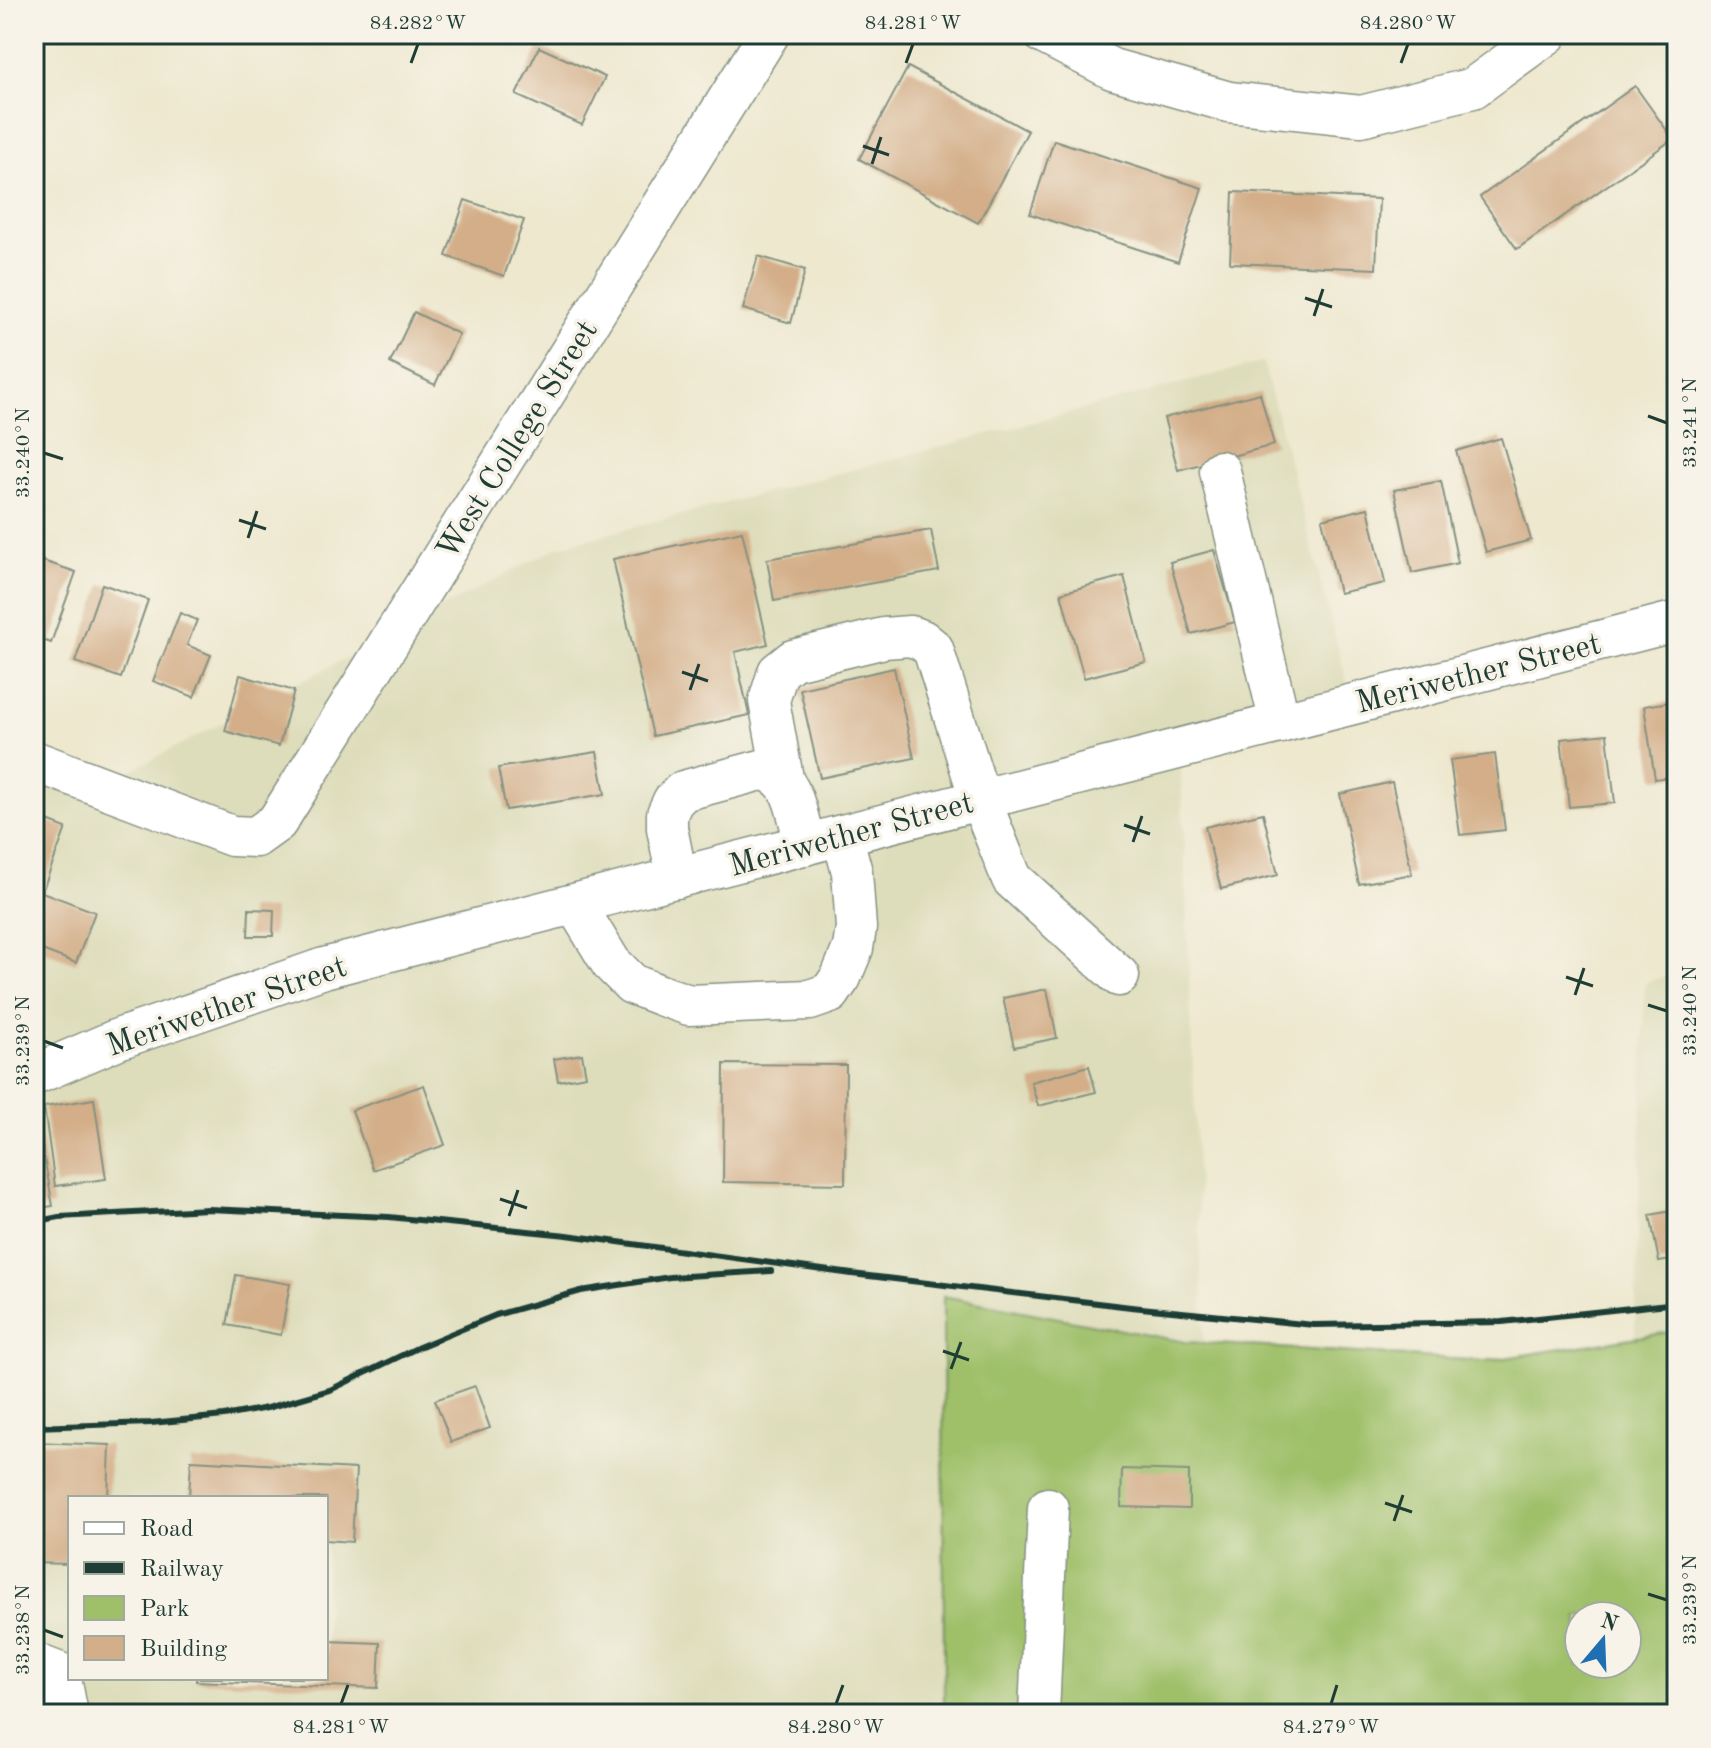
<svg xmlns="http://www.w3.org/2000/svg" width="1711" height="1748" font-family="'Old Standard TT',serif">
<rect width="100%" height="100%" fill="#f7f3e8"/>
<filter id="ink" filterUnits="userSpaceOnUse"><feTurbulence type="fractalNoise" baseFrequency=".0125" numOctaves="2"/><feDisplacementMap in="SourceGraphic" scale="16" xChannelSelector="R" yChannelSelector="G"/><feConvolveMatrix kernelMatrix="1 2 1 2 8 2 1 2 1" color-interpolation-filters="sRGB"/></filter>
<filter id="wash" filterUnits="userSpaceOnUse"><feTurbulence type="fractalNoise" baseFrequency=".006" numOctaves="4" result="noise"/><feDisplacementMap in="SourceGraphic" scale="32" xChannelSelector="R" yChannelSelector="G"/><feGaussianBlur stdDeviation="1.8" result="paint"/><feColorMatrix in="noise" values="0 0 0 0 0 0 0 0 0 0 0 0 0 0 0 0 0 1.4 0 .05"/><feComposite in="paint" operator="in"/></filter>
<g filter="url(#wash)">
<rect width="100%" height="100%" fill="#eee8cf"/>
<g fill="#deddbb" fill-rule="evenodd">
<path d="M1263 362 1350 693 1180 746 1204 1343 944 1296V1714L34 1713V770L90 792 558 547ZM70 1498H326V1678H70Z"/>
<path d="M1677 972V1331L1635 1337 1645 983Z"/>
</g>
<path fill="#9fc069" stroke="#5f7e4e" stroke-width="2" fill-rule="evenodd" d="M943 1296 1186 1342 1485 1361 1677 1331V1714H944ZM1579 1616H1627V1664H1579Z"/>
<g id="blocks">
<g fill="#d3ae88">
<path d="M539 47 605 77 582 125 516 95Z"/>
<path d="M908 67 1028 131 978 223 859 159Z"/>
<path d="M1635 86 1673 139 1517 249 1480 197Z"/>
<path d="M1054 140 1202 188 1178 262 1030 214Z"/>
<path d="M1233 192 1379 199 1376 269 1230 263Z"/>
<path d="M465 200 524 220 504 276 446 256Z"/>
<path d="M758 256 805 270 791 323 743 309Z"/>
<path d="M414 312 459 334 435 385 390 363Z"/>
<path d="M1260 393 1274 445 1178 470 1164 418Z"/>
<path d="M1501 438 1531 540 1486 552 1456 451Z"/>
<path d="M1677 448V484H1676L1669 450Z"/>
<path d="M1441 481 1458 563 1412 573 1394 490Z"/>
<path d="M1368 508 1385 583 1339 593 1322 519Z"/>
<path d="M931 530 939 571 774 601 767 559Z"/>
<path d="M742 531 768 644 735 652 749 715 653 736 613 559Z"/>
<path d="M1214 550 1235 622 1191 634 1170 562Z"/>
<path d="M34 558 76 572 51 643 34 637Z"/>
<path d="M1124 576 1146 662 1084 678 1061 593Z"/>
<path d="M102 584 148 600 121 678 75 662Z"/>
<path d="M180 613 197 620 187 645 211 655 194 697 153 681Z"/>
<path d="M894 668 914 758 820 778 800 689Z"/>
<path d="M240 675 294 691 279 746 225 731Z"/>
<path d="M1677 701V776L1655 779 1644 706Z"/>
<path d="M1607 734 1615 803 1569 807 1561 739Z"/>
<path d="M597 752 605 794 506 810 498 768Z"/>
<path d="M1495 754 1505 830 1460 835 1450 760Z"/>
<path d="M1392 782 1412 874 1359 884 1340 794Z"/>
<path d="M1263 813 1278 875 1221 889 1205 827Z"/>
<path d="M34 816 66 828 42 892 95 912 76 963 34 947Z"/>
<path d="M249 909 274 910 273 936H248Z"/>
<path d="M1047 989 1057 1038 1014 1047 1003 998Z"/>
<path d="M582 1054 586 1076 558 1081 554 1059Z"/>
<path d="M724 1064 846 1065 845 1184 723 1182Z"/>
<path d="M1089 1066 1096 1092 1038 1106 1031 1082Z"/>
<path d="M424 1085 445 1145 373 1170 352 1110Z"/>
<path d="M94 1099 106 1179 55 1186 44 1107Z"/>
<path d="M40 1136 53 1206 34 1209V1137Z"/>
<path d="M1677 1210V1259L1659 1262 1650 1215Z"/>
<path d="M236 1275 290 1284 281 1335 227 1325Z"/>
<path d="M475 1386 490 1428 451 1442 435 1400Z"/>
<path d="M34 1442 110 1445 108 1498H70V1564L34 1563Z"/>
<path d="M191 1460 356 1469 352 1542 326 1540V1498H189Z"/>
<path d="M1122 1469 1189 1471V1509L1121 1507Z"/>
<path d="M326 1641 380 1643 378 1688 196 1681V1678H326Z"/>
</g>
</g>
</g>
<g filter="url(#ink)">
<use href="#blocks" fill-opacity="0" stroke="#869282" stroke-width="2"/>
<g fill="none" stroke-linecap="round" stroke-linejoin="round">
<defs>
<g id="minor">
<path d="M1044 34 1112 69 1229 102 1361 116 1473 88 1547 34"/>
<path d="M1220 471 1280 723"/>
<path d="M34 761 232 836 256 837 277 822 769 34"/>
<path d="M783 778 769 701 778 672 793 660 884 638 910 636 922 640 933 649 980 799 1012 879 1119 976"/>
<path d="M677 878 667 828V814L673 801 683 791 761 770C795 774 797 817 805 845"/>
<path d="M575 904 611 963 632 984 660 995 689 1005 810 1000 830 993 841 977 853 948 856 928 852 872 842 835"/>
<path d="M34 1075 118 1039 324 968 1677 621"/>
<path d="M34 1663 60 1673 68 1714"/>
<path d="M1039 1714 1048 1508"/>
</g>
</defs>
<use href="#minor" stroke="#869282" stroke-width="43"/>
<use href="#minor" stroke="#fff" stroke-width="40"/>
<g stroke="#1f3d34" stroke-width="6">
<path d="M34 1222 59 1217 208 1209 389 1217 567 1235 852 1274 1131 1307 1314 1325 1502 1322 1677 1303"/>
<path d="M34 1427 151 1423 224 1416 267 1408 330 1390 419 1347 496 1315 581 1291 670 1277 771 1271"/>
</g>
</g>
</g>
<path fill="none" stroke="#1f3d34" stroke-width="3" d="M411 63 418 44M906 63 913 44M1401 63 1408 44M863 146 889 155M872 164 881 137M1305 298 1332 307M1314 316 1323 289M1648 416 1667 423M44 453 63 459M239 520 266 529M248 538 257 511M682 672 708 681M690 690 699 664M1124 825 1150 834M1133 842 1142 816M1566 977 1593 986M1575 995 1584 968M1648 1005 1667 1011M44 1041 63 1048M500 1199 527 1208M509 1216 518 1190M943 1351 969 1360M951 1369 961 1342M1385 1503 1412 1512M1394 1521 1403 1495M1648 1594 1667 1600M44 1630 63 1637M341 1704 348 1685M836 1704 843 1685M1331 1704 1337 1685"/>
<g text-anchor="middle" stroke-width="7" stroke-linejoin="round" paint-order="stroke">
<g font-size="32" fill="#1f3d34" stroke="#f7f3e8">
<text transform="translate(516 439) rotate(-58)" y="11">West College Street</text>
<text transform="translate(1478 672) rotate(-14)" y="11">Meriwether Street</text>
<text transform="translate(851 833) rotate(-15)" y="11">Meriwether Street</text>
<text transform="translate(226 1005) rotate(-19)" y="11">Meriwether Street</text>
</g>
</g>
<rect width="1711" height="1748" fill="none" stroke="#f7f3e8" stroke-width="88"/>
<rect x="68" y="1496" width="260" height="184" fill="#f7f3e8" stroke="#a1aaa0" stroke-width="2"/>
<rect x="84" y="1522" width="40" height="12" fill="#ffffff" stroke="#a1aaa0" stroke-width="2"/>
<text x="140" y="1536" font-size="24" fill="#1f3d34">Road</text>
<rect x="84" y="1562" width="40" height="12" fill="#1f3d34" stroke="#a1aaa0" stroke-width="2"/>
<text x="140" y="1576" font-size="24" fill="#1f3d34">Railway</text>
<rect x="84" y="1596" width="40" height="24" fill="#9fc069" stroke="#a1aaa0" stroke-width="2"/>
<text x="140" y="1616" font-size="24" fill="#1f3d34">Park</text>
<rect x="84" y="1636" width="40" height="24" fill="#d3ae88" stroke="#a1aaa0" stroke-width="2"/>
<text x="140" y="1656" font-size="24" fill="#1f3d34">Building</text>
<g transform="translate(1603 1640) rotate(19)"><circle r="38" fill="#f7f3e8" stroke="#a1aaa0" stroke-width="2"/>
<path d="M0-6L14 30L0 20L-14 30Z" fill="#1f6fb2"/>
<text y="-12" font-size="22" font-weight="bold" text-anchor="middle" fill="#1f3d34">N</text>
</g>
<rect x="44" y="44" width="1623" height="1660" fill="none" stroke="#1f3d34" stroke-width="3"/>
<g font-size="20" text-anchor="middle" fill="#1f3d34">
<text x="418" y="29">84.282°W</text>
<text x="913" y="29">84.281°W</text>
<text x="1408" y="29">84.280°W</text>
<text transform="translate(1689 423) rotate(-90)" y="7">33.241°N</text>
<text transform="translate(22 453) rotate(-90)" y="7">33.240°N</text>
<text transform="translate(1689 1011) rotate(-90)" y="7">33.240°N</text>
<text transform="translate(22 1041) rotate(-90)" y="7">33.239°N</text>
<text transform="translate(1689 1600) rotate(-90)" y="7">33.239°N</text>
<text transform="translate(22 1630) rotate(-90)" y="7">33.238°N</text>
<text x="341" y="1733">84.281°W</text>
<text x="836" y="1733">84.280°W</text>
<text x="1331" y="1733">84.279°W</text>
</g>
</svg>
